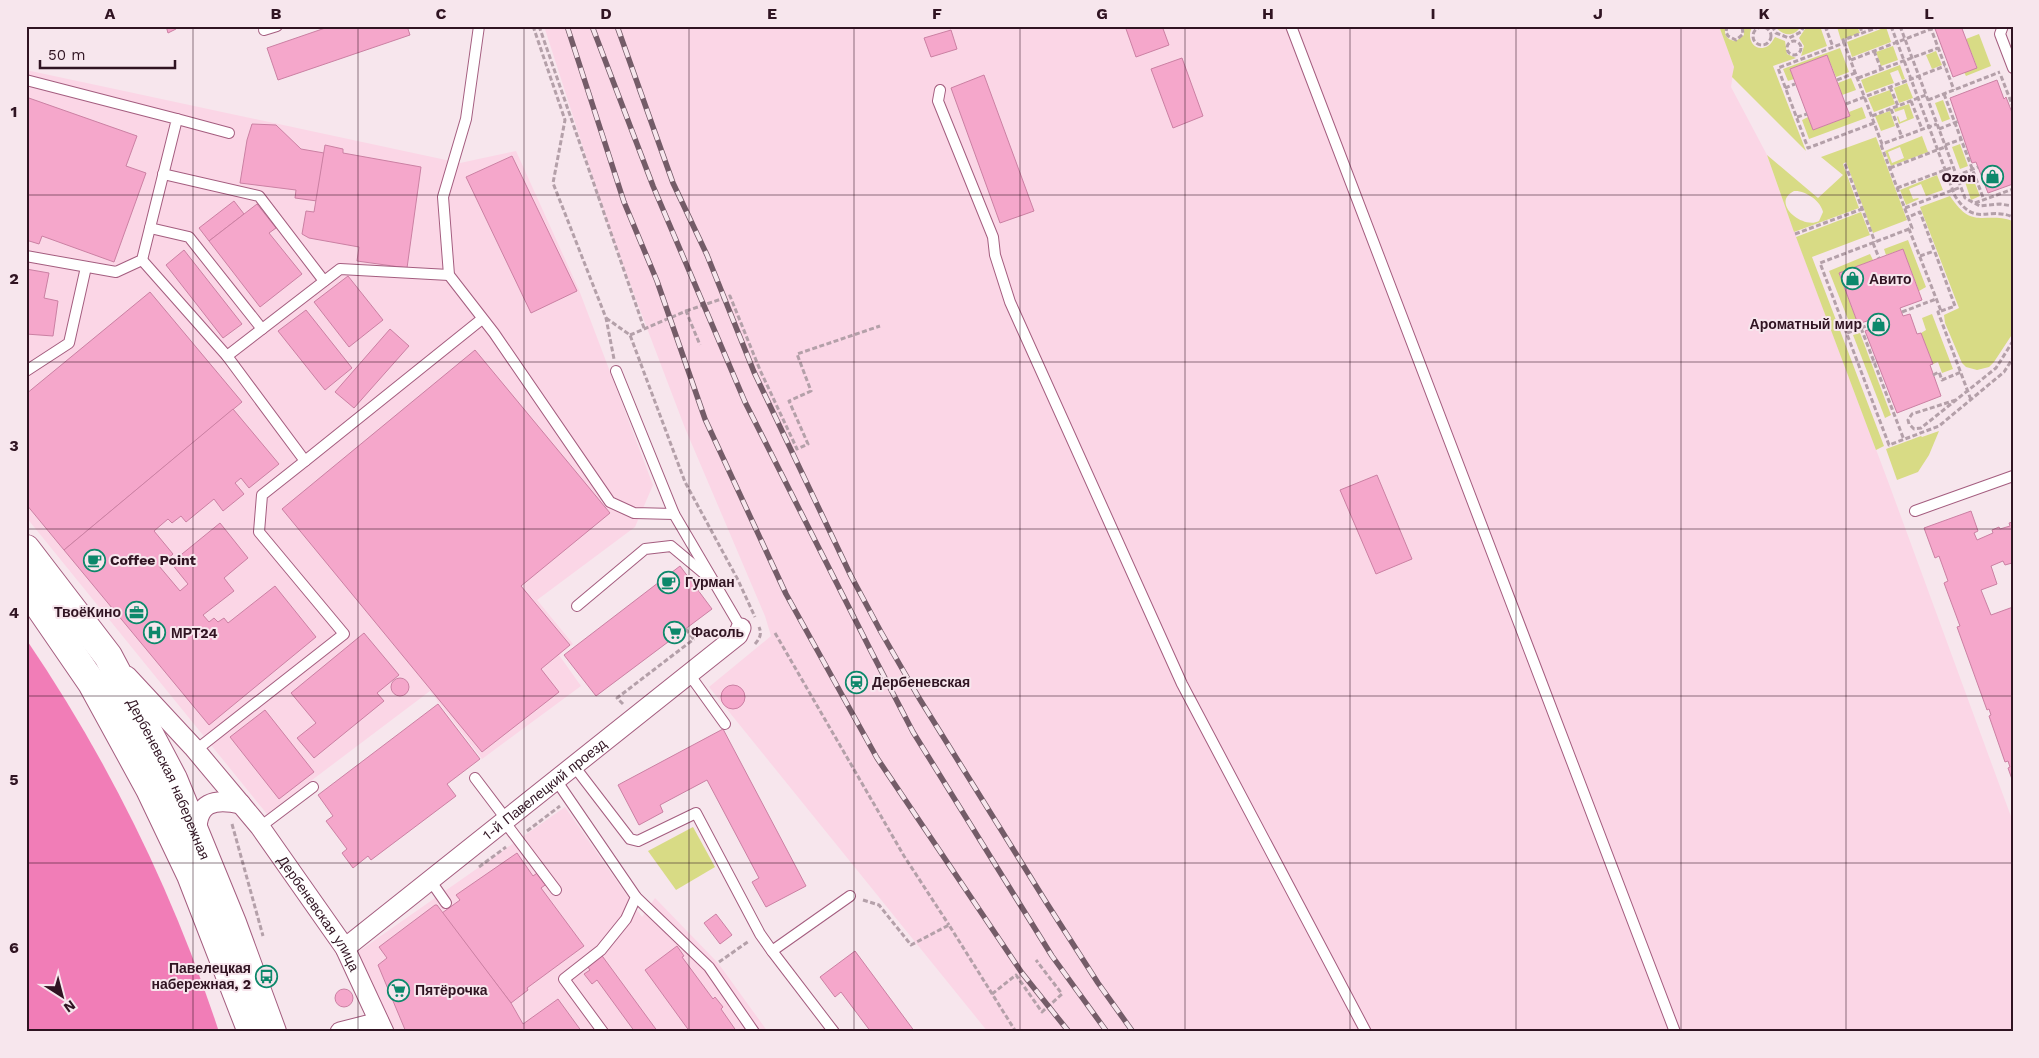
<svg xmlns="http://www.w3.org/2000/svg" width="2039" height="1058" font-family="'Work Sans',sans-serif">
<rect width="100%" height="100%" fill="#f7e6ed"/>
<g fill="#fbd6e6">
<path d="M544 26H1719L1734 67 1731 87 1767 155 1788 215 1889 484 2013 822V1032H988L709 687 771 636 765 616 685 428 610 231Z"/>
<path d="M26 70 460 163 516 151 579 290 653 485 635 527 537 600 573 644 559 655 581 686 482 759 430 691 267 814 26 517Z"/>
<path d="M565 807 642 917 655 898 718 963 768 1032H393L355 954Z"/>
</g>
<g fill="#d8db85" fill-rule="evenodd">
<path d="M1719 26H1726C1723 35 1727 40 1736 41L1744 35 1743 26H1753C1745 37 1754 54 1768 46 1771 44 1773 40 1775 37L1785 41 1787 54 1796 58 1773 66 1806 151 1732 77 1734 67Z"/>
<path d="M1775 26H1801C1794 38 1782 36 1775 26Z"/>
<path d="M1807 26H1820L1827 46 1801 56 1804 46 1799 38Z"/>
<path d="M1857 26 1860 33 1841 40 1837 27Z"/>
<path d="M1886 27 1891 42 1852 57 1847 42Z"/>
<path d="M1979 34 1991 66 1966 76 1964 72 1977 67 1966 39Z"/>
<path d="M1893 46 1898 60 1881 66 1876 52Z"/>
<path d="M1840 48 1849 72 1836 77 1827 55 1790 69 1794 79 1788 81 1783 69Z"/>
<path d="M1936 51 1942 65 1932 69 1926 55Z"/>
<path d="M1900 65 1905 79 1902 80 1898 70 1890 73 1894 83 1866 93 1861 80Z"/>
<path d="M1851 78 1856 90 1842 95 1838 83Z"/>
<path d="M1907 83 1913 98 1899 103 1894 88Z"/>
<path d="M1890 90 1895 104 1874 112 1868 98Z"/>
<path d="M1943 100 1950 119 1942 122 1935 103Z"/>
<path d="M1909 104 1914 118 1899 124 1897 117 1898 116 1900 122 1907 119 1904 109 1895 112 1894 109Z"/>
<path d="M1862 107 1866 118 1809 139 1802 120 1808 117 1813 130 1850 116 1849 112Z"/>
<path d="M1890 111 1895 126 1881 131 1875 116Z"/>
<path d="M1922 136 1928 152 1891 166 1885 151ZM1900 147 1904 158 1892 163 1888 152Z"/>
<path d="M1876 137 1907 220 1873 233 1846 162 1843 164 1859 208 1794 232 1767 155 1818 198 1843 175 1821 157ZM1794 191C1805 190 1821 201 1823 212L1819 221C1803 230 1770 203 1794 191Z"/>
<path d="M1960 144 1968 166 1960 169 1952 147Z"/>
<path d="M1937 175 1943 190 1926 196 1921 184 1909 189 1913 199 1918 198 1919 199 1906 205 1900 190Z"/>
<path d="M1972 176 1980 196 1971 200 1964 179Z"/>
<path d="M1950 196C1973 231 1983 211 2013 221V333L1994 362 1989 367 1977 370 1966 367 1962 363 1945 323 1944 315 1959 308 1920 207Z"/>
<path d="M1861 212 1870 235 1812 257 1884 446 1876 450 1796 237Z"/>
<path d="M1908 240 1926 287 1919 291 1903 249 1886 255 1884 249Z"/>
<path d="M1870 254 1873 260 1839 274 1858 324 1851 327 1829 271Z"/>
<path d="M1932 314 1953 369 1942 373 1938 362 1933 364 1921 333 1926 330 1922 318Z"/>
<path d="M1860 333 1891 415 1885 418 1853 335Z"/>
<path d="M1939 431 1929 455 1918 472 1897 480 1886 449 1921 436 1922 437Z"/>
<path d="M693 827 715 867 676 890 648 851Z"/>
</g>
<path fill="#f17db7" d="M26 639C108 759 174 894 219 1032H26Z"/>
<g fill="#f5a7cb" stroke="#cb80a3">
<path d="M166 26H175L176 29 168 33Z"/>
<path d="M331 26H407L410 35 278 80 267 48Z"/>
<path d="M1125 26H1162L1169 45 1136 57Z"/>
<path d="M1934 26H1961L1977 68 1953 77Z"/>
<path d="M951 30 957 49 931 57 924 38Z"/>
<path d="M1827 55 1850 116 1813 130 1790 69Z"/>
<path d="M1182 58 1203 116 1173 128 1151 69Z"/>
<path d="M984 75 1034 211 1000 223 951 88Z"/>
<path d="M1997 80 2004 99 2006 97 2013 115V184L1988 193 1976 162 1972 163 1950 98Z"/>
<path d="M26 97 137 136 126 166 146 173 114 262 42 236 39 244 26 240Z"/>
<path d="M252 124 276 125 301 149 324 153 317 201 295 198 296 190 240 183 247 140Z"/>
<path d="M325 145 343 149V153L421 167 407 268 357 261 359 247 309 238 302 234 306 211 314 212Z"/>
<path d="M512 156 577 291 531 313 466 177Z"/>
<path d="M234 201 244 214 209 241 199 228Z"/>
<path d="M257 204 276 228 269 233 302 274 260 307 209 241Z"/>
<path d="M1903 249 1922 300 1900 308 1903 316 1910 314 1917 334 1921 333 1933 364 1930 365 1941 396 1897 413 1865 331 1873 328 1870 320 1858 324 1839 273Z"/>
<path d="M184 250 242 324 223 338 166 265Z"/>
<path d="M26 269 49 273 44 298 58 301 53 336 26 334Z"/>
<path d="M348 276 383 320 349 347 314 302Z"/>
<path d="M150 292 242 402 64 550 26 504V394Z"/>
<path d="M306 310 352 368 325 390 278 331Z"/>
<path d="M390 329 409 346 354 408 335 392Z"/>
<path d="M475 350 610 513 521 586 570 645 541 669 559 692 482 752 282 509Z"/>
<path d="M233 409 279 464 249 488 241 478 235 483 244 494 223 511 214 499 186 522 181 516 172 523 168 519 154 531 173 554 159 566 180 591 188 584 171 563 220 523 248 558 224 578 234 591 203 615 209 622 214 618 218 622 224 618 228 623 275 586 316 637 209 725 64 550Z"/>
<path d="M1377 475 1412 559 1376 574 1340 490Z"/>
<path d="M1971 511 1978 531 1974 533 1977 540 1993 533 1992 530 1999 527 2000 529 2010 526 2009 523 2013 522 2012 563 2005 565 2003 561 1991 566 1997 584 1981 590 1991 615 2013 607V782L2008 768 2010 767 2008 761 2005 762 1989 716 1991 715 1989 709 1987 710 1957 627 1960 626 1944 583 1948 581 1939 556 1935 558 1924 528Z"/>
<path d="M680 566 712 609 596 696 564 655Z"/>
<path d="M364 633 399 675 377 693 384 701 314 758 297 738 316 723 291 693Z"/>
<circle cx="400" cy="687" r="9"/>
<circle cx="733" cy="697" r="12"/>
<path d="M438 704 480 759 447 784 456 796 371 860 368 856 353 868 342 853 347 849 326 821 333 816 318 795Z"/>
<path d="M265 710 314 772 279 799 230 737Z"/>
<path d="M723 729 806 886 766 907 752 882 759 878 707 780 660 805 663 812 639 825 618 785Z"/>
<path d="M517 853 533 876 540 871 548 883 541 888 584 946 527 988 528 990 511 1003 442 913 460 900 456 895Z"/>
<path d="M435 905H437L511 1003 523 1024 558 999 582 1032H406L378 965 387 958 379 947Z"/>
<path d="M716 914 732 935 720 944 704 923Z"/>
<path d="M677 946 684 956 682 957 713 999 715 997 723 1007 721 1009 737 1032H690L645 970Z"/>
<path d="M855 951 915 1032H871L841 992 835 997 820 977Z"/>
<path d="M600 953 658 1032H635L597 980 592 984 584 974 590 970 586 964Z"/>
<circle cx="344" cy="998" r="9"/>
</g>
<g fill="none" stroke-linecap="round" stroke-linejoin="round">
<defs>
<g id="lane">
<path d="M479 26 466 119 443 197 449 275 494 333 610 502 634 513 674 514"/>
<path d="M1291 26 1675 1032"/>
<path d="M2003 26 2000 34 2013 68"/>
<path d="M264 30 277 26"/>
<path d="M26 80 177 119 142 260 116 272 26 256"/>
<path d="M940 90 938 101 993 237 995 255 1010 302 1182 684 1366 1032"/>
<path d="M177 119 229 133"/>
<path d="M163 174 259 196 324 281"/>
<path d="M150 228 189 237 262 329"/>
<path d="M142 260 227 356 305 461 482 319"/>
<path d="M227 356 340 269 449 275"/>
<path d="M26 371 69 343 86 267"/>
<path d="M616 371 674 514 741 628"/>
<path d="M1915 511 2013 476"/>
<path d="M577 606 645 549 671 546 707 576"/>
<path d="M689 674 725 724"/>
<path d="M196 750 344 634 259 532 262 495 305 461"/>
<path d="M574 766 630 839 638 841 696 813 760 934 772 951 850 896"/>
<path d="M475 778 506 819"/>
<path d="M556 780 636 897 626 919 601 950 564 979 603 1032"/>
<path d="M504 821 556 890"/>
<path d="M260 827 313 787"/>
<path d="M430 880 446 903"/>
<path d="M636 897 709 967 754 1032"/>
<path d="M772 951 834 1032"/>
</g>
<g id="street">
<path id="s1" d="M127 676 193 747 260 827 345 948 384 1032"/>
<path d="M197 834C196 802 214 798 241 804"/>
<path id="s2" d="M345 948 738 635 741 628"/>
<path d="M340 1032 379 1022"/>
</g>
<g id="secondary">
<path id="s3" d="M26 549 108 656 173 779 232 923 272 1032"/>
<path d="M26 587 92 683 150 789 191 875 252 1032"/>
</g>
</defs>
<use href="#lane" stroke="#a45d7f" stroke-width="12"/>
<use href="#street" stroke="#a45d7f" stroke-width="21"/>
<use href="#secondary" stroke="#a45d7f" stroke-width="30"/>
<g stroke="#b4a0a9" stroke-width="3" stroke-dasharray="5 2.5" stroke-linecap="butt">
<path d="M533 26 565 120 553 183 606 318 614 359"/>
<path d="M539 26 644 328"/>
<path d="M1727 26 1726 32 1728 36 1736 40 1743 34 1742 26"/>
<path d="M1772 26 1776 33 1789 38 1801 32 1804 26"/>
<path d="M1825 26 1833 47"/>
<path d="M1860 26 1862 33"/>
<path d="M1891 26 1955 196C1976 228 1987 206 2013 217"/>
<path d="M1900 26 1965 198 1980 206 2000 204 2013 206"/>
<path d="M1930 26 1954 90"/>
<circle cx="1762" cy="36" r="9"/>
<path d="M1826 29 1832 26"/>
<circle cx="1794" cy="48" r="7"/>
<path d="M1844 43 1843 40 1881 26"/>
<path d="M1874 51 1881 69"/>
<path d="M1851 60 1931 29"/>
<path d="M2001 76 2013 107"/>
<path d="M1858 78 1938 48"/>
<path d="M1837 80 1855 73"/>
<path d="M1890 87 1898 106"/>
<path d="M1785 88 1795 84"/>
<path d="M1944 94 1984 200"/>
<path d="M1928 100 2000 72"/>
<path d="M1911 101 1922 129"/>
<path d="M1846 104 1945 66"/>
<path d="M1891 109 1902 137"/>
<path d="M1872 116 1926 95"/>
<path d="M1797 117 1807 114"/>
<path d="M1874 123 1808 148 1778 68 1844 43 1882 144 1937 124"/>
<path d="M1939 129 1959 121"/>
<path d="M1881 145 1908 217"/>
<path d="M1945 145 1962 139"/>
<path d="M1845 164 1875 242"/>
<path d="M1890 168 1945 147"/>
<path d="M1956 176 1978 167"/>
<path d="M1897 188 1953 167"/>
<path d="M1975 203 2013 189"/>
<path d="M1905 208 1961 187"/>
<path d="M1909 229 1820 263 1889 445 1939 426 2004 372 2013 358"/>
<path d="M1795 234 1862 209"/>
<path d="M1873 243 1879 258"/>
<path d="M1920 256 1934 251"/>
<path d="M686 311 730 296 760 370 797 449 808 444 789 401 811 391 797 354 880 326"/>
<path d="M1941 311 1955 306 1920 212 1908 217 1912 228 1909 229 1941 311 1938 312 1971 400"/>
<path d="M1902 312 1936 299"/>
<path d="M606 318 630 335 685 482 738 580 755 617"/>
<path d="M1861 328 1871 324"/>
<path d="M1847 333 1861 328 1904 440"/>
<path d="M630 335 686 311 700 345"/>
<path d="M1933 375 1939 372 1942 380 1961 372"/>
<path d="M1956 400 1912 414 1908 420 1909 424 1914 429 1921 428 1996 368 2013 341"/>
<path d="M686 629 695 641"/>
<path d="M775 633 904 856 949 925"/>
<path d="M755 644C760 638 762 634 759 627"/>
<path d="M623 704 617 698 694 639"/>
<path d="M232 824 263 936"/>
<path d="M527 831 560 806"/>
<path d="M479 867 506 847"/>
<path d="M863 900 879 905 911 945 949 925 1016 1032"/>
<path d="M719 962 749 941"/>
<path d="M992 994 1016 975 1042 1012 1062 994 1036 960"/>
</g>
<use href="#lane" stroke="#fff" stroke-width="10"/>
<use href="#street" stroke="#fff" stroke-width="19"/>
<use href="#secondary" stroke="#fff" stroke-width="28"/>
<defs>
<g id="rail">
<path d="M567 26 624 202 657 281 705 419 786 594 877 758 1022 973 1069 1032"/>
<path d="M592 26 653 186 745 402 872 653 913 732 1052 956 1107 1032"/>
<path d="M617 26 673 183 707 255 754 372 851 576 881 632 919 698 1046 902 1098 983 1133 1032"/>
</g>
</defs>
<use href="#rail" stroke="#745c68" stroke-width="5.5"/>
<use href="#rail" stroke="#f7e6ed" stroke-width="4" stroke-dasharray="11" stroke-linecap="butt"/>
</g>
<path fill="none" stroke="#301422" stroke-width="1" stroke-opacity="0.55" d="M193 26V1032M358 26V1032M524 26V1032M689 26V1032M854 26V1032M1020 26V1032M1185 26V1032M1350 26V1032M1516 26V1032M1681 26V1032M1846 26V1032M26 195H2013M26 362H2013M26 529H2013M26 696H2013M26 863H2013"/>
<defs>
<symbol id="shop-ring" viewBox="-11 -11 22 22"><circle r="9.5" fill="#f7e6ed" stroke="#0d886b" stroke-width="1.5"/><path d="M-5-2.5h2.3a2.7 3.5 0 0 1 5.4 0H5L5.5 6h-11ZM-1.5-2.5h3a1.5 2.3 0 0 0-3 0Z" fill="#0d886b"/></symbol>
<symbol id="cafe-ring" viewBox="-11 -11 22 22"><circle r="9.5" fill="#f7e6ed" stroke="#0d886b" stroke-width="1.5"/><path d="M-5.5-4.5H6V0H3Q3 3.5 0 3.5H-2.5Q-5.5 3.5-5.5 0ZM3-3.2v2h1.7v-2ZM-6 4.5H4V6H-6Z" fill="#0d886b"/></symbol>
<symbol id="office-ring" viewBox="-11 -11 22 22"><circle r="9.5" fill="#f7e6ed" stroke="#0d886b" stroke-width="1.5"/><path d="M-6-3h4V-5.5h4V-3h4V5H-6ZM-1-4.5V-3h2v-1.5ZM-6 0V1H6V0Z" fill="#0d886b"/></symbol>
<symbol id="supermarket-ring" viewBox="-11 -11 22 22"><circle r="9.5" fill="#f7e6ed" stroke="#0d886b" stroke-width="1.5"/><path d="M-6-5.5h2.5l.6 2H6L4.5 2H-2.5L-4.4-4H-6ZM-1.5 3.2a1.3 1.3 0 1 0 .1 0ZM3 3.2a1.3 1.3 0 1 0 .1 0Z" fill="#0d886b"/></symbol>
<symbol id="hospital-ring" viewBox="-11 -11 22 22"><circle r="9.5" fill="#f7e6ed" stroke="#0d886b" stroke-width="1.5"/><path d="M-5-5h3v3.5h4V-5h3V5h-3V1.5h-4V5h-3Z" fill="#0d886b"/></symbol>
<symbol id="station-ring" viewBox="-11 -11 22 22"><circle r="9.5" fill="#f7e6ed" stroke="#0d886b" stroke-width="1.5"/><path d="M-3-6H3Q5-6 5-4V2Q5 4 3 4L4.5 6H3L1.5 4h-3L-3 6H-4.5L-3 4Q-5 4-5 2V-4Q-5-6-3-6ZM-3.5-4v3h7v-3ZM-3.5 1v1.5H-2V1ZM2 1v1.5H3.5V1Z" fill="#0d886b"/></symbol>
<symbol id="bus-ring" viewBox="-11 -11 22 22"><circle r="9.5" fill="#f7e6ed" stroke="#0d886b" stroke-width="1.5"/><path d="M-5-6H5V4H4V6H2V4H-2V6H-4V4H-5ZM-3.5-4V0h7V-4ZM-3.5 1.2v1.5H-2V1.2ZM2 1.2v1.5H3.5V1.2Z" fill="#0d886b"/></symbol>
</defs>
<g fill-rule="evenodd">
<use href="#shop-ring" x="1980" y="164" width="25" height="25"/>
<use href="#shop-ring" x="1840" y="266" width="25" height="25"/>
<use href="#shop-ring" x="1866" y="312" width="25" height="25"/>
<use href="#cafe-ring" x="82" y="548" width="25" height="25"/>
<use href="#cafe-ring" x="656" y="570" width="25" height="25"/>
<use href="#office-ring" x="124" y="600" width="25" height="25"/>
<use href="#supermarket-ring" x="662" y="620" width="25" height="25"/>
<use href="#hospital-ring" x="142" y="620" width="25" height="25"/>
<use href="#station-ring" x="844" y="670" width="25" height="25"/>
<use href="#bus-ring" x="254" y="964" width="25" height="25"/>
<use href="#supermarket-ring" x="386" y="978" width="25" height="25"/>
</g>
<g text-anchor="middle" stroke-width="4" stroke-linejoin="round" paint-order="stroke">
<g font-size="14" font-weight="bold" fill="#301422" stroke="#f7e6ed" text-anchor="start">
<text x="1976" y="182" text-anchor="end">Ozon</text>
<text x="1869" y="284">Авито</text>
<text x="1862" y="329" text-anchor="end">Ароматный мир</text>
<text x="110" y="565">Coffee Point</text>
<text x="685" y="587">Гурман</text>
<text x="121" y="617" text-anchor="end">ТвоёКино</text>
<text x="691" y="637">Фасоль</text>
<text x="171" y="638">МРТ24</text>
<text x="872" y="687">Дербеневская</text>
<text x="251" y="973" text-anchor="end">Павелецкая<tspan x="251" dy="16">набережная, 2</tspan></text>
<text x="415" y="995">Пятёрочка</text>
</g>
<g font-size="14" fill="#301422" stroke="#f7e6ed">
<text dy="5" stroke="none"><textPath href="#s3" startOffset="272">Дербеневская набережная</textPath></text>
<text dy="5" stroke="none"><textPath href="#s2" startOffset="255">1-й Павелецкий проезд</textPath></text>
<text dy="5" stroke="none"><textPath href="#s1" startOffset="306">Дербеневская улица</textPath></text>
</g>
</g>
<rect width="2039" height="1058" fill="none" stroke="#f7e6ed" stroke-width="55"/>
<g transform="translate(62 996) rotate(144)" stroke="#f7e6ed" stroke-width="4" paint-order="stroke">
<path d="M0-4L9 19L0 12L-9 19Z" fill="#301422"/>
<text y="-8" font-size="14" font-weight="bold" text-anchor="middle" fill="#301422">N</text>
</g>
<path d="M40 60v8h135v-8" fill="none" stroke="#301422" stroke-width="2.5"/>
<text x="48" y="60" font-size="15" fill="#301422" stroke="#f7e6ed" stroke-width="4" paint-order="stroke">50 m</text>
<rect x="28" y="28" width="1984" height="1002" fill="none" stroke="#301422" stroke-width="2"/>
<g font-size="16" text-anchor="middle" font-weight="bold" fill="#301422">
<text x="110" y="19">A</text>
<text x="276" y="19">B</text>
<text x="441" y="19">C</text>
<text x="606" y="19">D</text>
<text x="772" y="19">E</text>
<text x="937" y="19">F</text>
<text x="1102" y="19">G</text>
<text x="1268" y="19">H</text>
<text x="1433" y="19">I</text>
<text x="1598" y="19">J</text>
<text x="1764" y="19">K</text>
<text x="1929" y="19">L</text>
<text x="14" y="117">1</text>
<text x="14" y="284">2</text>
<text x="14" y="451">3</text>
<text x="14" y="618">4</text>
<text x="14" y="785">5</text>
<text x="14" y="953">6</text>
</g>
</svg>
